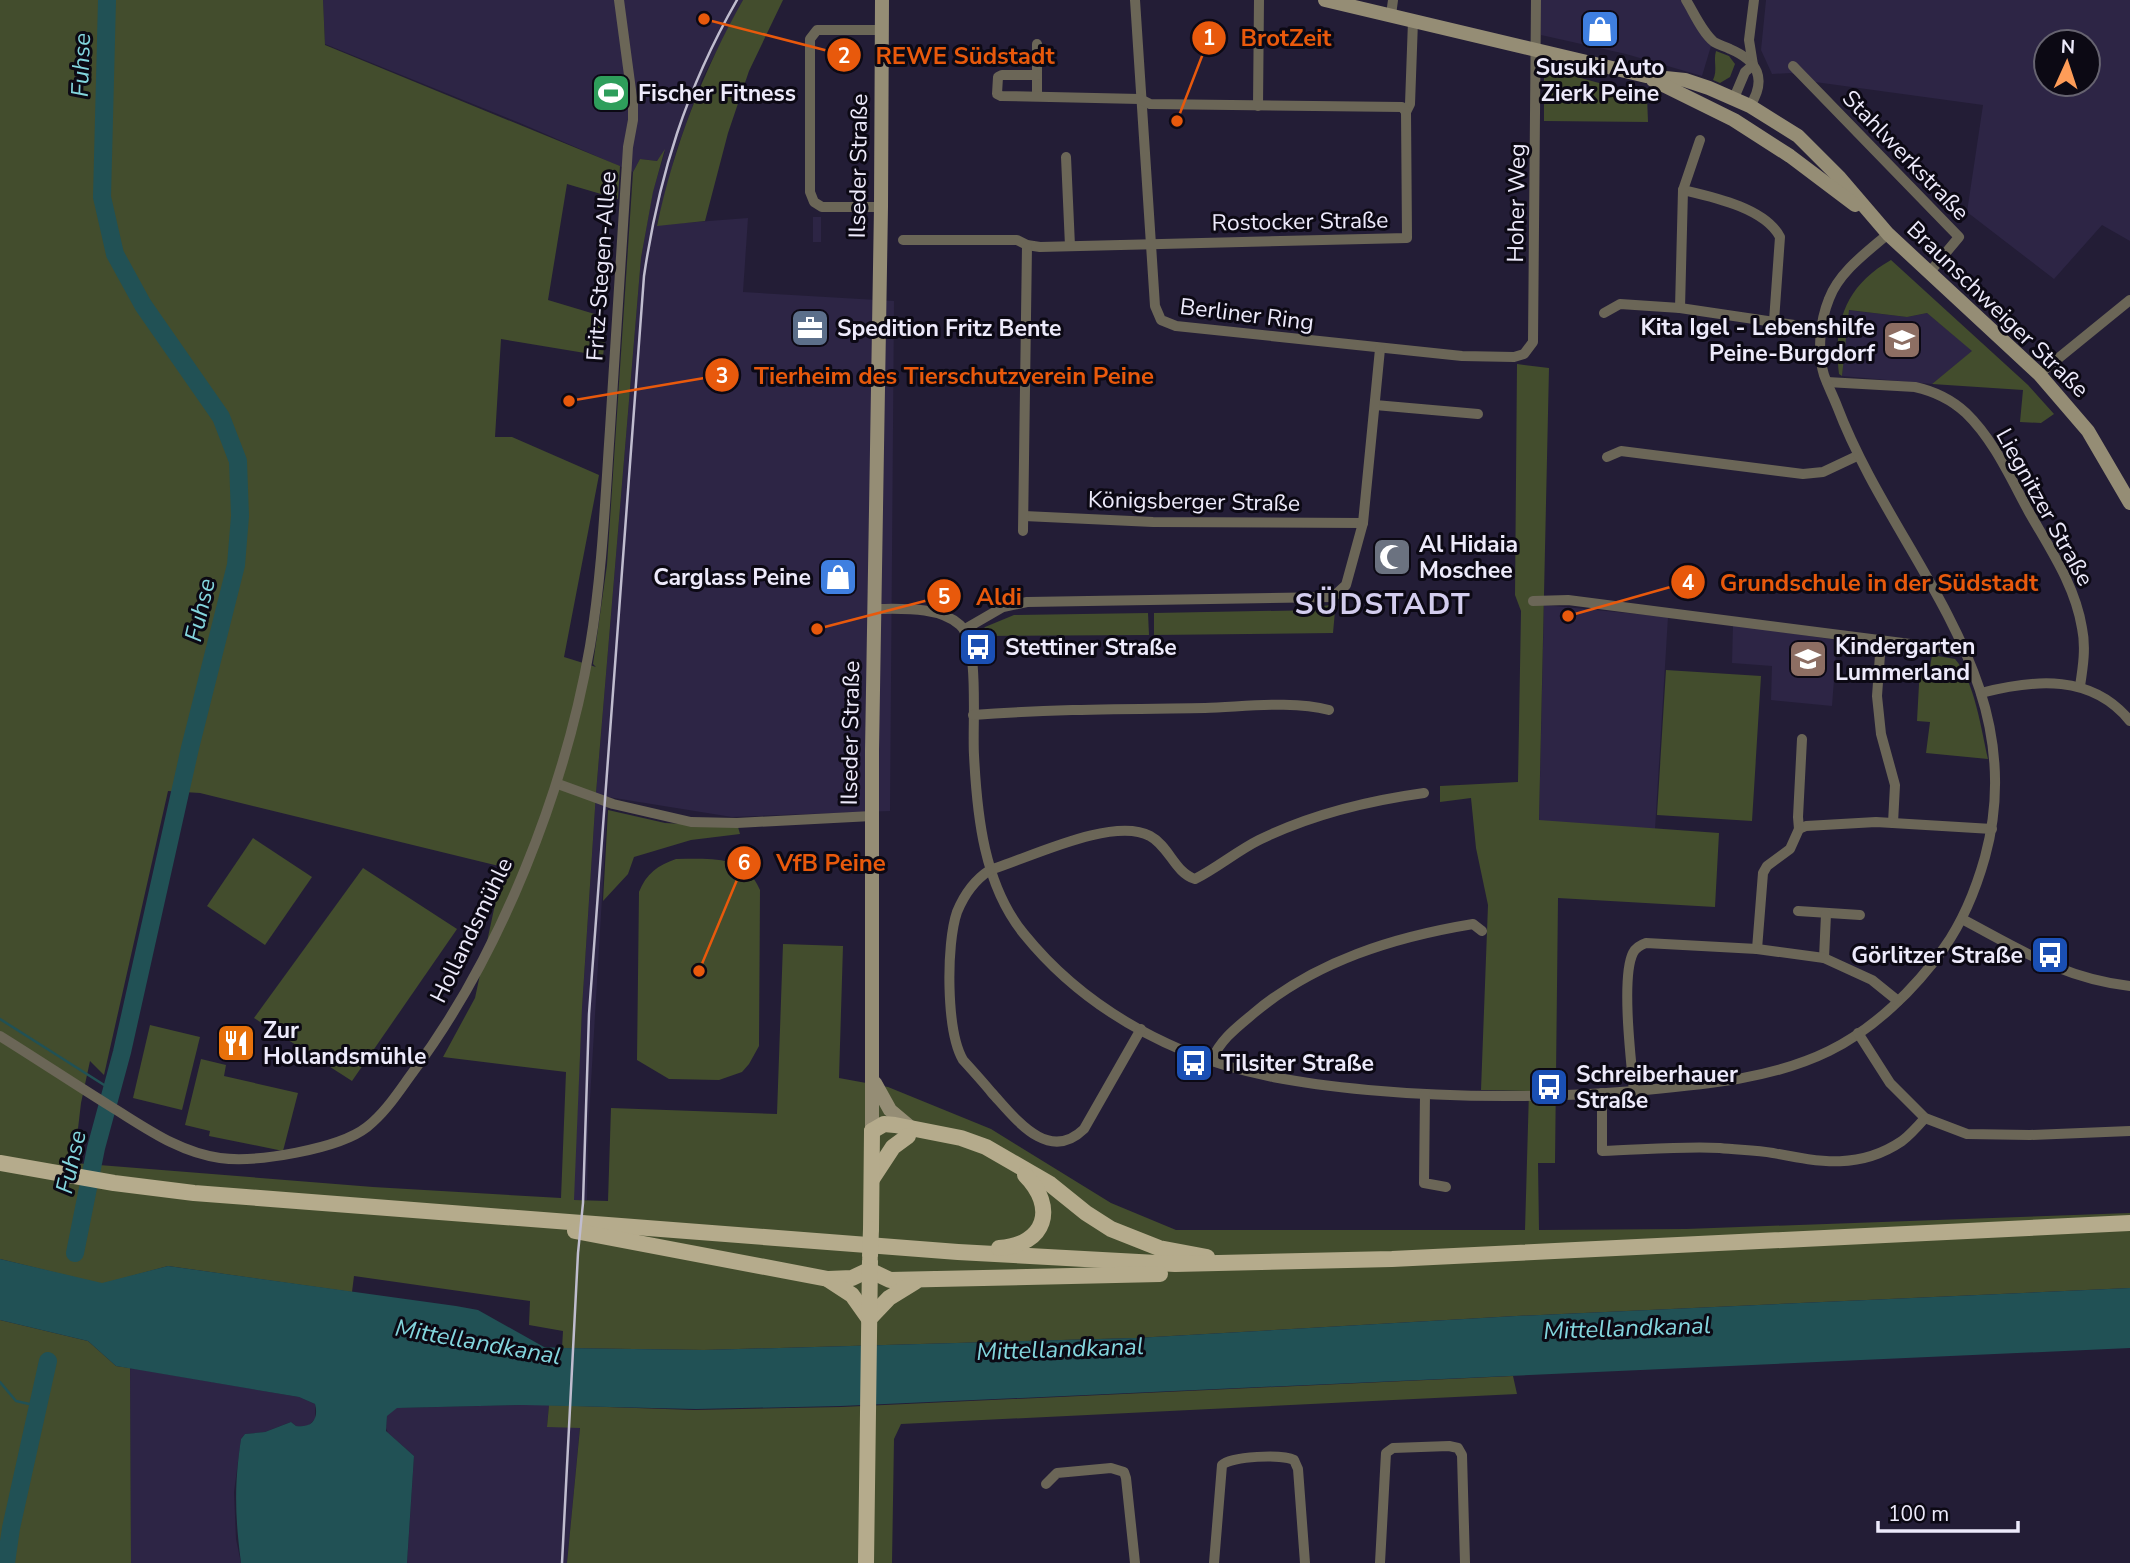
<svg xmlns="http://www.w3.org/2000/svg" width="2130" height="1563" font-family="'Nunito Sans',sans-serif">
<rect width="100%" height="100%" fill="#231d36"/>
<g fill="#2d2545" fill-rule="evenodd">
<path d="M323 0H743L702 79 676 152 657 225 748 218 743 292 894 301 890 811 732 817 608 797 588 1133 587 1200H573L582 1008 596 793 641 258 653 191 665 151 657 161 640 159 633 172 520 123 325 44Z"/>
<path d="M1541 0H1682L1711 46 1702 76 1626 54 1541 35Z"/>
<path d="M1766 0H2130V241L2102 225 2054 279 1967 212 1983 105 1815 82 1791 73 1772 74 1761 50ZM2046 42H2088V84H2046Z"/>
<rect x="813" y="217" width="8" height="25"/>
<path d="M1848 310 1907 317 1927 313 1973 351 1932 384 1842 376Z"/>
<path d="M1544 605 1668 617 1655 829 1539 821Z"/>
<path d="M1733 625 1837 640 1832 706 1771 700 1772 666 1732 663Z"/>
<path d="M130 1368 299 1397 315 1404V1419L308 1426H296L291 1422 265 1432 245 1434 241 1439 234 1492 236 1539 241 1563H131Z"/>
<path d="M523 1405H549L547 1426 580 1427 567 1563H407L414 1456 388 1433 386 1428 387 1415 396 1408Z"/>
</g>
<g fill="#434d2d" fill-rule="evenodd">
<path d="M0 0H323L325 45 620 166 618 199 567 184 548 300 608 318 603 356 501 339 495 437H512L599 475 564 657 596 667 593 664 607 565 633 172 640 159 657 161 665 149 653 192 641 258 596 793 582 1008 574 1200 608 1201 611 1108 777 1114 783 944 843 946 839 1078 888 1087 991 1129 1111 1203 1176 1230H1525L1529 1091 1481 1090 1488 905 1476 848 1471 798 1440 802V786L1518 782 1521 611 1515 595 1517 364 1549 368 1539 820 1719 833 1715 907 1558 898 1555 1163H1538L1539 1230 1686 1229 2130 1213V1288L1516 1316 1136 1338 704 1350 562 1348 563 1331 529 1325 530 1301 354 1276 352 1292 168 1266 102 1284 0 1259ZM168 791 200 793 503 867 475 998 443 1057 566 1072 561 1198 373 1187 74 1163 81 1103 90 1061 104 1075Z"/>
<path d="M743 0H783L749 71 728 133 705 221 657 226C674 146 703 71 743 0Z"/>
<path d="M1716 51 1729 56 1735 64 1730 77 1720 83 1713 80C1718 70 1713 61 1716 51Z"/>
<path d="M1544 68 1647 96 1648 122 1544 121Z"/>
<path d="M1891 260 2028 385 2054 414 2041 423 2020 422 2023 390 1932 384 1972 351 1927 313 1907 317 1849 310 1842 376 1839 374C1833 323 1845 286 1891 260Z"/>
<path d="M1330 605 1335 611 1333 633 1154 635V613L1318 610 1322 606Z"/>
<path d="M1148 613 1149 635 977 636 985 627 1014 615Z"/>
<path d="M1932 655 1955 659C1975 682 1981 729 1988 759L1926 753 1930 722 1917 721 1920 666 1930 667Z"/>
<path d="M1666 670 1761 676 1752 821 1657 815Z"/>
<path d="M608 810 665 823 738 827 740 834 691 840 634 857 628 874 603 901Z"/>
<path d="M253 838 312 877 265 945 207 906Z"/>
<path d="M676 859C709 859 745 854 760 890L759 1046 749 1064 742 1072 719 1080 669 1079 637 1060 639 892C646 874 658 865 676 859Z"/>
<path d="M363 868 457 929 352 1081 254 1018Z"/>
<path d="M150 1025 200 1037 182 1110 133 1098Z"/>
<path d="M201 1059 226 1065 224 1076 298 1093 283 1151 209 1136 210 1131 185 1125Z"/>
<path d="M0 1320 88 1341 116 1366 130 1368 131 1563H0Z"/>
<path d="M1513 1376 1517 1394 901 1424 894 1439 892 1563H567L580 1428 547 1427 549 1405 694 1410 841 1407Z"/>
</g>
<path fill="#215155" d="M0 1259 102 1283 168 1266 456 1306 478 1310 544 1347 562 1348 704 1350 1136 1338 1516 1316 2130 1288V1348L841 1406 696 1409 523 1405 397 1408 387 1416 386 1431 414 1456 407 1563H241C235 1516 234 1486 241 1439L245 1434 265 1432 291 1422 296 1426C312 1428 319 1419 315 1404L299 1397 116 1366 88 1341 0 1320Z"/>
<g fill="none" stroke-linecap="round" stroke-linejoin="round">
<g stroke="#215155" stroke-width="2.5">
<path d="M0 1019 112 1090"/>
<path d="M0 1382 16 1401 38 1406"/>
</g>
<g stroke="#215155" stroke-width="18">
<path d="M75 1253 96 1148 122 1052 190 748 236 565 240 516 238 461 221 417 143 305 115 254 102 197 107 0"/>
<path d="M6 1563 11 1528 48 1361"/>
</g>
<g stroke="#6b6657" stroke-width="10">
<path d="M1135 0 1155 306 1161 320 1176 326 1462 356 1514 357 1524 354 1533 342 1536 0"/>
<path d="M1686 0C1694 13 1702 32 1714 42 1719 45 1724 46 1730 49 1758 61 1767 79 1750 106"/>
<path d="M1391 15 1393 0"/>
<path d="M1037 44V96"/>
<path d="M1753 65 1749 40 1754 0"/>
<path d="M1793 66 1959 237 1929 273"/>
<path d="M1734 98 1745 72 1753 65"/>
<path d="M1258 106 1259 0"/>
<path d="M1406 112 1410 104 1413 21"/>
<path d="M1066 157 1070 246"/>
<path d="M1683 190C1713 197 1765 208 1780 237L1774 321"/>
<path d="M881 207H822L814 202 810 192V39L817 30H883"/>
<path d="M903 240H1017L1027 245 1040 247 1407 238 1406 112 1402 107 1150 104 1140 99 1001 96 997 94 998 77 1002 75H1037"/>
<path d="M1680 308 1683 190 1700 140"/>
<path d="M1604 313 1620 304 1680 308 1821 329"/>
<path d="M2039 374 2130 300"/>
<path d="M1827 382 1915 387C1933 391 1952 400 1966 413 1994 440 2011 479 2029 512 2050 549 2075 585 2082 628 2086 647 2083 667 2080 686"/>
<path d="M1375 405 1478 414"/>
<path d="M1607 457 1621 451 1803 474 1823 472 1857 456"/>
<path d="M1024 516 1153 522 1363 523"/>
<path d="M1023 531 1027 245"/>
<path d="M1533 601 1568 600 1965 651"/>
<path d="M875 609C901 609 939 606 960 625 980 643 972 726 974 755 977 816 984 885 1024 934 1066 986 1122 1025 1184 1051 1242 1075 1305 1084 1368 1090 1457 1098 1545 1098 1634 1091 1699 1085 1770 1080 1829 1051 1874 1029 1915 989 1944 948 1963 921 1976 889 1985 857 2034 678 1895 559 1837 406 1833 396 1828 386 1824 375 1817 352 1820 321 1829 299 1839 272 1867 252 1888 234"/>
<path d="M965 629 1003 607 1027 602 1333 597 1346 585 1363 523 1380 349"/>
<path d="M1881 641 1877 696 1881 734 1895 785 1893 823"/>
<path d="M1981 693C2035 679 2092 674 2130 721"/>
<path d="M973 715C1050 709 1128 709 1205 708 1243 707 1293 700 1329 710"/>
<path d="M558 784 613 804 691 822 737 823 872 816"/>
<path d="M1799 829 1798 817 1802 739"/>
<path d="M1798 911 1860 915"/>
<path d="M1962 919C2019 949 2064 979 2130 986"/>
<path d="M1757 949 1763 873 1767 866 1790 849 1799 829 1806 826 1876 822 1992 829"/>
<path d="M1824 958 1826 914"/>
<path d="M1141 1029 1084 1129C1048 1164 1015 1118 992 1093 983 1082 973 1071 963 1060 946 1031 946 944 957 912 964 895 976 879 990 870 1029 858 1113 816 1150 836 1169 846 1175 873 1195 879 1217 868 1237 851 1259 840 1312 814 1366 801 1424 793"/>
<path d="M1858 1033 1890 1083 1925 1118 1967 1134 2030 1135 2130 1131"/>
<path d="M0 1036C37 1059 73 1083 110 1106 146 1128 178 1152 220 1158 256 1163 339 1149 367 1127 386 1112 399 1091 413 1072 501 954 565 790 590 646 602 575 605 502 610 429 616 335 622 241 628 147L633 120V105L619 0"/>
<path d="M1211 1061C1221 1039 1236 1028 1254 1013 1316 961 1394 937 1473 924L1482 931"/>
<path d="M1634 1091C1631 1061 1621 977 1633 953 1636 947 1640 945 1646 943L1757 949 1824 958 1872 980 1898 1001"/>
<path d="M1602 1093V1151C1641 1150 1681 1146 1720 1148 1737 1150 1756 1150 1773 1153 1820 1162 1859 1170 1902 1141 1910 1135 1918 1126 1925 1118"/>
<path d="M1425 1094 1424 1183 1446 1187"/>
<path d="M1046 1484 1057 1473 1111 1468 1124 1472 1126 1478 1135 1563"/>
<path d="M1214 1563 1222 1465C1231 1456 1283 1454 1294 1460L1298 1469 1305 1563"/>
<path d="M1380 1563 1386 1453 1393 1448 1449 1446 1458 1448 1462 1455 1465 1563"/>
</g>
<g stroke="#958d75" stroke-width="14">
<path d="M1325 0 1646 76 1685 80 1709 88 1750 106 1798 136 1840 178 1888 234 2039 374 2088 431 2130 503"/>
<path d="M1653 80 1734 120 1790 156 1855 205"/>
<path d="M875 1083 890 1110 909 1126"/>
<path d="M872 1131V751L881 207 882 0"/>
</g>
<g stroke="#b5ab8c" stroke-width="16">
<path d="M872 1131 884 1124 895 1125 961 1138 986 1147 1050 1184 1086 1213 1111 1229 1159 1248 1207 1257"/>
<path d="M0 1163 114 1183 194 1193 958 1252 1175 1264 1392 1259 2130 1223"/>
<path d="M872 1179 893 1147 908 1136"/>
<path d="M871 1229 872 1131"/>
<path d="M575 1231 828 1279 852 1278 869 1270"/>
<path d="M999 1248C1046 1245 1057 1207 1025 1175"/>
<path d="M869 1270 890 1280 1160 1274"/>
<path d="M829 1280 852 1295 869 1319"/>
<path d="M869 1319 889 1298 915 1282"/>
<path d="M866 1563 870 1261"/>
</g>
<path stroke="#c0bdcf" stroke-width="2.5" d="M562 1563 578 1253 583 1203 589 1014 644 276C659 175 686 89 737 0"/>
<path stroke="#b5ab8c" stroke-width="16" d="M870 1256 871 1229"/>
</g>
<defs>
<symbol id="shop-square" viewBox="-11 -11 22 22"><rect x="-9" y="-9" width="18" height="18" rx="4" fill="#3f7fe0" stroke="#0c0914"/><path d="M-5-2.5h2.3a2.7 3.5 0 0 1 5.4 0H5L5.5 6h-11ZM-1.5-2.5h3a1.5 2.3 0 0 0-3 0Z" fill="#fff"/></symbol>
<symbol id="stadium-square" viewBox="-11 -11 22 22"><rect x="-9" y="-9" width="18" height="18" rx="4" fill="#2e9e5b" stroke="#0c0914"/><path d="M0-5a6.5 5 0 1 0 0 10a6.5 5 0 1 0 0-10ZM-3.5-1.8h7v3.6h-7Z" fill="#fff"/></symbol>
<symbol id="office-square" viewBox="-11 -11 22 22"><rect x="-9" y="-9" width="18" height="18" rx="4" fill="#5c6f8a" stroke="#0c0914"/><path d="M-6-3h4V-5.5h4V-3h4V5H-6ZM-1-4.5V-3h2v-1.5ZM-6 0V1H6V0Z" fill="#fff"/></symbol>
<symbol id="school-square" viewBox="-11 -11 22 22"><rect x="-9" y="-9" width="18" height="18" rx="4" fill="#8d6e63" stroke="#0c0914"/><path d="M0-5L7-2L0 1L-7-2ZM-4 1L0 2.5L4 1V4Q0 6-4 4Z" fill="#fff"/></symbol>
<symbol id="mosque-square" viewBox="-11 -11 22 22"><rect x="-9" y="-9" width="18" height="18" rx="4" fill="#6b7280" stroke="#0c0914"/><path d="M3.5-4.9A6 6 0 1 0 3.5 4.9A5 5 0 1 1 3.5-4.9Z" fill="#fff"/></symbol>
<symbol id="bus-square" viewBox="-11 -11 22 22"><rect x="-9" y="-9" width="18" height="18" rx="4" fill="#1a4fb4" stroke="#0c0914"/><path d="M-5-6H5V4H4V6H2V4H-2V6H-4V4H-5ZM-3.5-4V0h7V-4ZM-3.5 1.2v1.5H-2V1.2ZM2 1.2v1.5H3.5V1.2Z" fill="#fff"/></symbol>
<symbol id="restaurant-square" viewBox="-11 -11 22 22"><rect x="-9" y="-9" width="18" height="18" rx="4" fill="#e8710a" stroke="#0c0914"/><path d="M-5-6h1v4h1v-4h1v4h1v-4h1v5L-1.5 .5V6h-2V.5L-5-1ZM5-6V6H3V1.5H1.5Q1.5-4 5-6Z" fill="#fff"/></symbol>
</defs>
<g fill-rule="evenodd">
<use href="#shop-square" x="1578" y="7" width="44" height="44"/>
<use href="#stadium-square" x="589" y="71" width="44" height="44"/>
<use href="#office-square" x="788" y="306" width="44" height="44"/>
<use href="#school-square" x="1880" y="318" width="44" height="44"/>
<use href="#mosque-square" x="1370" y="535" width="44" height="44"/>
<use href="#shop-square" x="816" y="555" width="44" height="44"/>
<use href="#bus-square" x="956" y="625" width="44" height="44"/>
<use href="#school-square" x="1786" y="637" width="44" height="44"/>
<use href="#bus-square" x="2028" y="933" width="44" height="44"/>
<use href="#restaurant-square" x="214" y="1021" width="44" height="44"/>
<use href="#bus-square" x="1172" y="1041" width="44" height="44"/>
<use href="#bus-square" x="1527" y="1065" width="44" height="44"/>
</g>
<g text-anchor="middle" stroke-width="6" stroke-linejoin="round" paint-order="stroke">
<g font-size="23" font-weight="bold" fill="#edeafb" stroke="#0c0914" text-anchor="start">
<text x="1600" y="75" text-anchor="middle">Susuki Auto<tspan x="1600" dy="26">Zierk Peine</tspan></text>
<text x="638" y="101">Fischer Fitness</text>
<text x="1875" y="335" text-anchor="end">Kita Igel - Lebenshilfe<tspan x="1875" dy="26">Peine-Burgdorf</tspan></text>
<text x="837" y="336">Spedition Fritz Bente</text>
<text x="1419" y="552">Al Hidaia<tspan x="1419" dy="26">Moschee</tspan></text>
<text x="811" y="585" text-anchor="end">Carglass Peine</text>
<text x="1835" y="654">Kindergarten<tspan x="1835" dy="26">Lummerland</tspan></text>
<text x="1005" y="655">Stettiner Straße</text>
<text x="2023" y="963" text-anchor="end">Görlitzer Straße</text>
<text x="263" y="1038">Zur<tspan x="263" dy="26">Hollandsmühle</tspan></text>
<text x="1221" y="1071">Tilsiter Straße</text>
<text x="1576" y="1082">Schreiberhauer<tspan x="1576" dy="26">Straße</tspan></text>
</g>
<g font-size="23" fill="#edeafb" stroke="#0c0914">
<text transform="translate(1906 155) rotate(46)" y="8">Stahlwerkstraße</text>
<text transform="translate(858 166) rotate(-89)" y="8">Ilseder Straße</text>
<text transform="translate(1516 203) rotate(-89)" y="8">Hoher Weg</text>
<text transform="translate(1300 221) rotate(-1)" y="8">Rostocker Straße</text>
<text transform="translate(601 266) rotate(-86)" y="8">Fritz-Stegen-Allee</text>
<text transform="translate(1998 309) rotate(44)" y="8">Braunschweiger Straße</text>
<text transform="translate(1247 314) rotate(7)" y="8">Berliner Ring</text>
<text transform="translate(1194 501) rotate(1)" y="8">Königsberger Straße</text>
<text transform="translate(2045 507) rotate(61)" y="8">Liegnitzer Straße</text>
<text transform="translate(850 733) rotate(-89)" y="8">Ilseder Straße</text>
<text transform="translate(471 930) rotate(-64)" y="8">Hollandsmühle</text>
</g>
<g font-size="24" font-style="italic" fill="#83d6de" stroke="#0c0914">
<text transform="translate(81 65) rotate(-88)" y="8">Fuhse</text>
<text transform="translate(200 610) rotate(-77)" y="8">Fuhse</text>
<text transform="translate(71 1162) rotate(-77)" y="8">Fuhse</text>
<text transform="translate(1627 1328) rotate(-2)" y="8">Mittellandkanal</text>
<text transform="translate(478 1342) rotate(10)" y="8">Mittellandkanal</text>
<text transform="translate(1060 1349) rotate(-2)" y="8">Mittellandkanal</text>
</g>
<g font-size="30" font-weight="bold" letter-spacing="2" fill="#d3cdee" stroke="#0c0914">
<text x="1383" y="614">SÜDSTADT</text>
</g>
</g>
<path fill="none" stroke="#e8590c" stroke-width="2.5" d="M1177 121L1209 38M704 19L844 55M569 401L722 375M1568 616L1688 582M817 629L944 596M699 971L744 863"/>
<g fill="#e8590c" stroke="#0c0914" stroke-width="2.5">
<circle cx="1177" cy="121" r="7"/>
<circle cx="704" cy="19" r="7"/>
<circle cx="569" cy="401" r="7"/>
<circle cx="1568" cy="616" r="7"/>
<circle cx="817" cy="629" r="7"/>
<circle cx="699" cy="971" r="7"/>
<circle cx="1209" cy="38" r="18"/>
<circle cx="844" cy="55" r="18"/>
<circle cx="722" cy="375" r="18"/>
<circle cx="1688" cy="582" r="18"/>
<circle cx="944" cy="596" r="18"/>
<circle cx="744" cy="863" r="18"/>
</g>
<g font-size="21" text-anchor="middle" font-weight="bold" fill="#fff">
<text x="1209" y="45">1</text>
<text x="844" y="63">2</text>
<text x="722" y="383">3</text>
<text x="1688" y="590">4</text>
<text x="944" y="604">5</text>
<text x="744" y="870">6</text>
</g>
<g font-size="24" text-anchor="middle" font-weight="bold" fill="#e8590c" stroke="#0c0914" stroke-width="6" stroke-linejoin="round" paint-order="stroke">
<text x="1286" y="46">BrotZeit</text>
<text x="965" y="64">REWE Südstadt</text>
<text x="954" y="384">Tierheim des Tierschutzverein Peine</text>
<text x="1879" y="591">Grundschule in der Südstadt</text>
<text x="999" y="605">Aldi</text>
<text x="831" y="871">VfB Peine</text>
</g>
<g transform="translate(2067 63) rotate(3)"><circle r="33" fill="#0c0914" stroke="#666370" stroke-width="2"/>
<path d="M0-5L12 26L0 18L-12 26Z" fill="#fe9c58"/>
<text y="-10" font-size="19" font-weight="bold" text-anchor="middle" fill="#edeafb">N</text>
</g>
<path d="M1878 1521v10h140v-10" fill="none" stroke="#edeafb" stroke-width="3.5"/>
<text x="1888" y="1521" font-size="21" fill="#edeafb" stroke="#0c0914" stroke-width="5" paint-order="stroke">100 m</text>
</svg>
